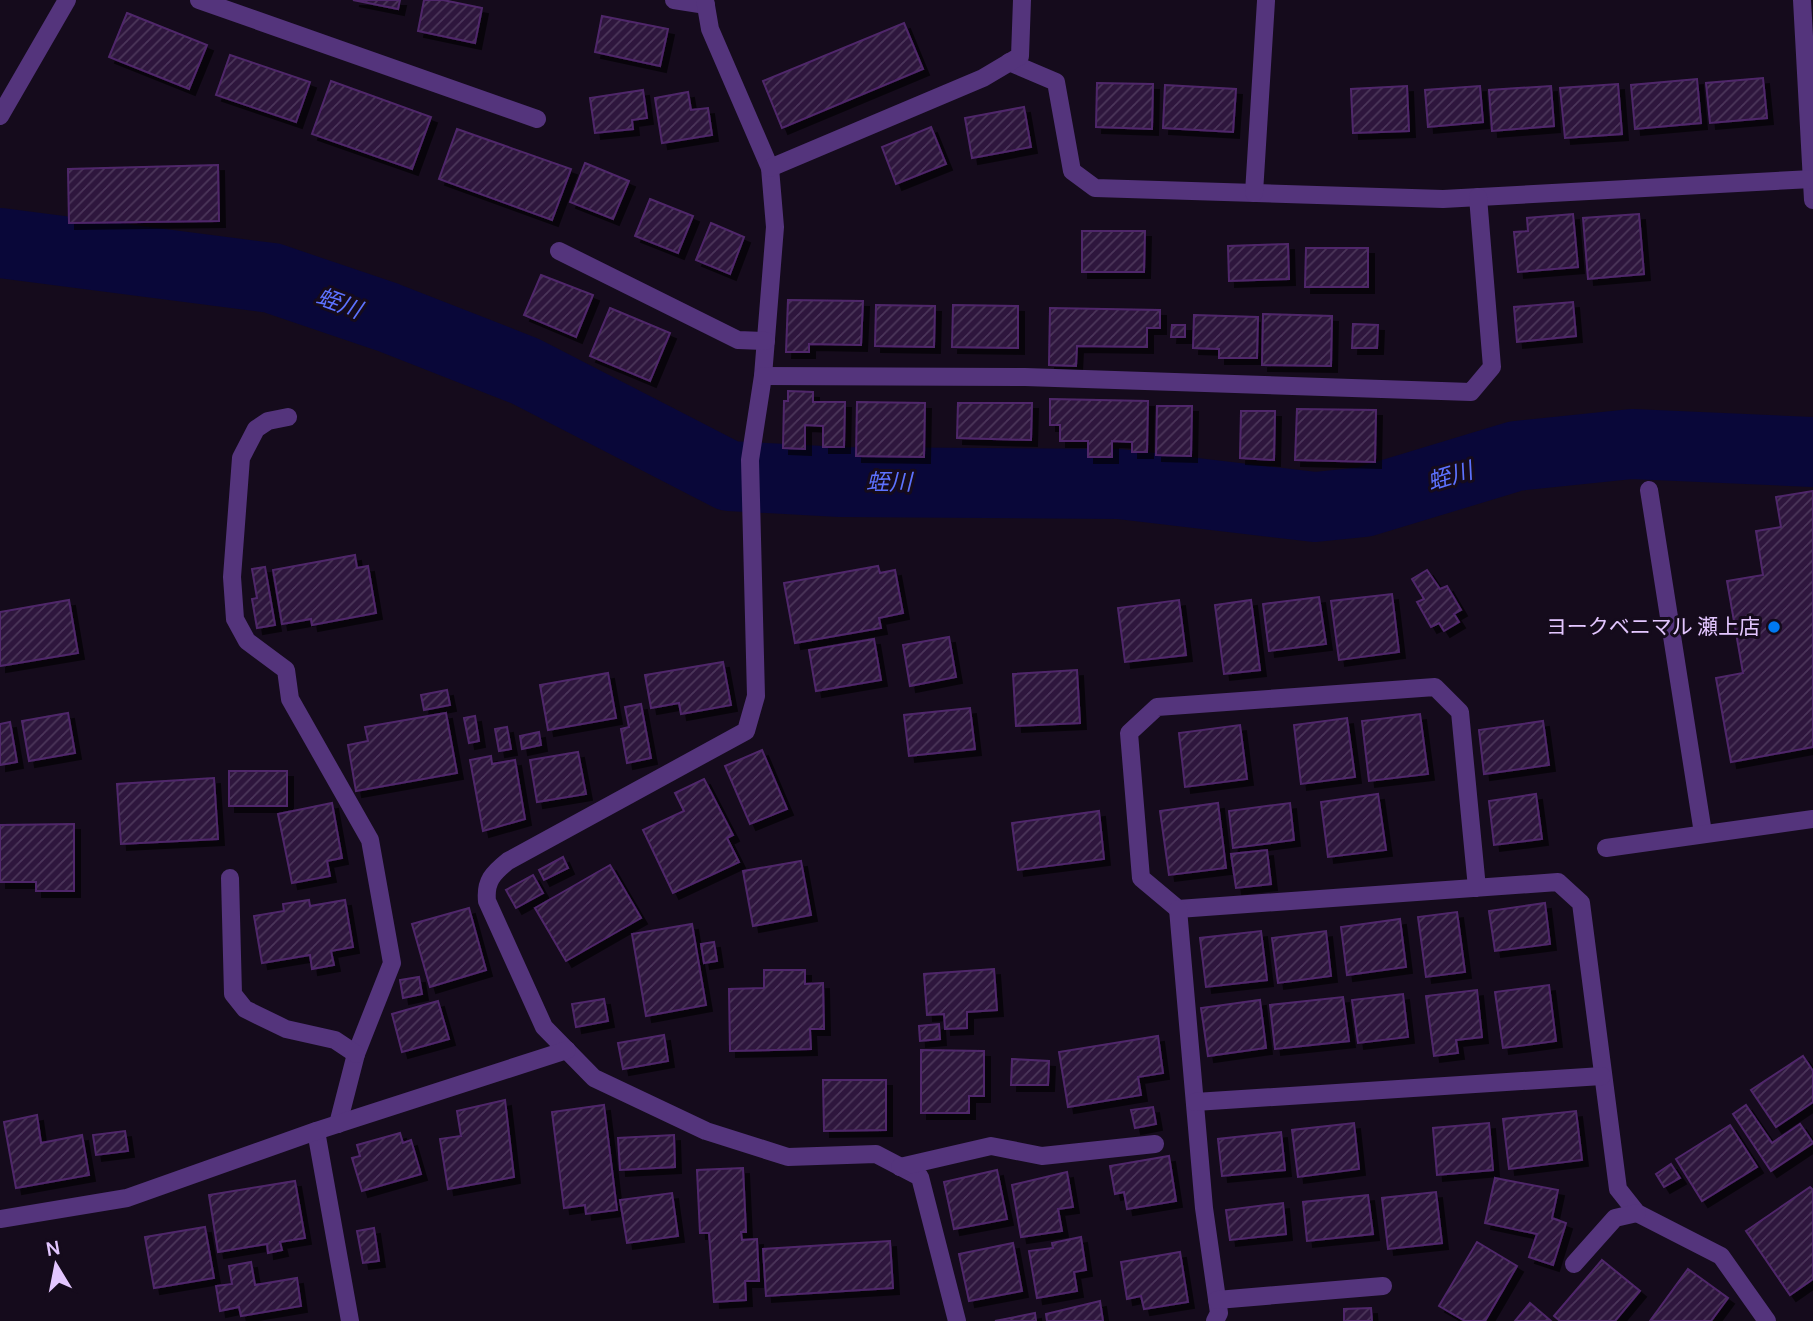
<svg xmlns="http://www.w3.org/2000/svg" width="1813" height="1321" font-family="Manrope,'Noto Sans JP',sans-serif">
<defs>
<pattern id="building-hatch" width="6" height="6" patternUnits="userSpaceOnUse" patternTransform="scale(1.75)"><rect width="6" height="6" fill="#2e163d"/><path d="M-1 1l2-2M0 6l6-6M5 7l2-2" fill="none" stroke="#4c365a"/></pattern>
<filter id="shadow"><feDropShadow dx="6" dy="6" stdDeviation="0" flood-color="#0009"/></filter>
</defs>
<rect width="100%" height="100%" fill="#150b1c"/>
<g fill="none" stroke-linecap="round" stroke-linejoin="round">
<path stroke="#090739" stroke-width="70" d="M0 243 272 278 387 317 525 371 729 476 840 482 1119 484 1315 507 1364 502 1516 456 1632 444 1813 452"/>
</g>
<g fill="url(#building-hatch)" stroke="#4f286a" stroke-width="2" filter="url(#shadow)">
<path d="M353 0H400L398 9Z"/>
<path d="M424 0H443L482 8 475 43 418 31Z"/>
<path d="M127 13 207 45 189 89 109 57Z"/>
<path d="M602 16 668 29 660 66 595 52Z"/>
<path d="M904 23 923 69 782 128 763 81Z"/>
<path d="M230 55 310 82 296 122 216 95Z"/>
<path d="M1763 78 1767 118 1710 123 1706 83Z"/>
<path d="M1697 79 1701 123 1635 129 1631 85Z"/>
<path d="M331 81 431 117 412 169 312 134Z"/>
<path d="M1097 83 1153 84 1152 129 1096 127Z"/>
<path d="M1618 84 1622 134 1565 138 1560 88Z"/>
<path d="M1165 85 1236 89 1233 132 1163 128Z"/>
<path d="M1407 86 1409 131 1353 133 1351 89Z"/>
<path d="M1480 86 1483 122 1428 127 1425 90Z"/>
<path d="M1551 86 1554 126 1492 131 1489 90Z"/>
<path d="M643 90 647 118 632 120 633 129 595 133 590 98Z"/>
<path d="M688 92 691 110 708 108 712 135 662 143 655 98Z"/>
<path d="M1024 107 1031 147 972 158 965 118Z"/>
<path d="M931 127 946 164 896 184 882 147Z"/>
<path d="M457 129 571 169 552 220 439 179Z"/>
<path d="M585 163 629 181 613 219 570 202Z"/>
<path d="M218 165 219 221 69 223 68 169Z"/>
<path d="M650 199 693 216 678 253 635 236Z"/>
<path d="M1573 214 1578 267 1518 272 1514 232 1528 231 1527 218Z"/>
<path d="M1639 214 1644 274 1588 279 1583 218Z"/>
<path d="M711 223 744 237 730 274 696 260Z"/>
<path d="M1082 231H1145L1144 272H1082Z"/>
<path d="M1288 244 1289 279 1229 281 1228 246Z"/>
<path d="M1306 248H1368V287H1305Z"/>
<path d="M541 275 593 295 576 337 524 315Z"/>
<path d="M788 300 863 301 861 345 809 344V352H786Z"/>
<path d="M1573 302 1576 336 1517 342 1514 307Z"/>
<path d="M876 305 935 306 934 347 875 346Z"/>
<path d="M953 305 1018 306V348L952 347Z"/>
<path d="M610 308 670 333 650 381 590 356Z"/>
<path d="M1050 308 1160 310V328H1147V347L1077 346 1076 366 1049 365Z"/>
<path d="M1263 314 1332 316 1331 366 1262 365Z"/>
<path d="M1194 315 1258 317 1257 358H1219V349L1193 348Z"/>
<path d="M1353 324 1378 325 1377 348H1352Z"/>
<path d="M1172 325H1185V337H1171Z"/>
<path d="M788 391 813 392V402H845L844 447H823V426L805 425V449L783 448 784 401H788Z"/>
<path d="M1050 399 1148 401 1147 452H1132V442L1112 441V457H1088V441H1060V425H1050Z"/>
<path d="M857 402 925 403 924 457 856 456Z"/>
<path d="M958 403H1032L1031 440 957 438Z"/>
<path d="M1157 406H1192L1191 456 1156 455Z"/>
<path d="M1297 409 1376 410 1375 462 1295 460Z"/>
<path d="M1241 411H1275L1274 460 1240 458Z"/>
<path d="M1813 491V747L1731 762 1716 678 1743 673 1727 581 1763 575 1756 531 1781 527 1776 497Z"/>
<path d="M355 555 357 568 368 566 376 613 312 625 311 619 282 624 273 570Z"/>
<path d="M878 566 880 573 895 570 903 613 879 618 881 628 795 643 784 583Z"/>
<path d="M265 567 275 625 257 628 252 599 257 598 252 569Z"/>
<path d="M1427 570 1440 589 1447 586 1461 610 1454 614 1459 622 1444 631 1439 623 1431 627 1417 602 1424 599 1412 579Z"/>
<path d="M1392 594 1399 652 1339 660 1331 601Z"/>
<path d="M1319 597 1326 644 1269 651 1263 604Z"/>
<path d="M69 600 78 653 0 666V612Z"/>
<path d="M1179 600 1186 655 1125 662 1118 608Z"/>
<path d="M1251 600 1260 670 1224 674 1215 605Z"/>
<path d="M949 637 956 677 910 686 903 645Z"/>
<path d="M874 639 881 680 816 691 809 650Z"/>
<path d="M723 662 731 705 681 714 679 703 651 708 645 675Z"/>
<path d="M1077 670 1080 723 1016 726 1013 674Z"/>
<path d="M608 673 616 718 548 730 540 685Z"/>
<path d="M447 690 450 705 424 710 421 695Z"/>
<path d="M641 704 651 758 627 763 621 729 629 727 625 707Z"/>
<path d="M970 708 975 749 909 756 904 715Z"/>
<path d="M68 713 75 753 29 761 22 721Z"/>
<path d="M446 713 457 773 356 791 348 745 368 741 365 727Z"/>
<path d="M1420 714 1428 774 1369 781 1362 721Z"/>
<path d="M475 716 479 741 469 743 464 718Z"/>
<path d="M1347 718 1355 777 1301 784 1294 725Z"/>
<path d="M1543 721 1549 765 1484 774 1479 730Z"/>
<path d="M10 722 17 762 0 765V724Z"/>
<path d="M1240 725 1247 779 1185 787 1179 733Z"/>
<path d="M507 727 511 749 499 751 495 729Z"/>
<path d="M539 732 541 745 522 749 520 736Z"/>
<path d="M762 750 787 809 750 824 725 766Z"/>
<path d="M578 752 586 794 537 802 530 760Z"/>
<path d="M491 756 492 764 515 760 525 819 483 831 470 760Z"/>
<rect x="229" y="771" width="58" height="35"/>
<path d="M214 778 218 839 121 844 117 784Z"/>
<path d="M704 779 733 835 727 838 739 862 673 893 643 830 684 811 675 793Z"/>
<path d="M1378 794 1386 850 1328 857 1321 802Z"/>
<path d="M1536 794 1542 839 1494 845 1489 801Z"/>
<path d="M332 803 342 858 327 861 330 876 292 883 278 814Z"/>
<path d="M1218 803 1226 868 1169 875 1160 811Z"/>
<path d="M1290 803 1294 840 1233 848 1229 811Z"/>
<path d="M1099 811 1104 859 1018 870 1012 823Z"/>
<path d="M74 824V891H36V882H0V825Z"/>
<path d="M1267 850 1271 884 1236 888 1231 854Z"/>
<path d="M563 857 568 868 544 880 539 870Z"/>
<path d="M801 861 811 915 753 926 743 871Z"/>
<path d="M610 865 641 918 566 961 535 908Z"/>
<path d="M533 875 543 893 516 908 506 890Z"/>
<path d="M309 900 310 906 345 900 353 947 331 951 334 965 312 969 310 955 262 963 254 916 284 911 283 904Z"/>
<path d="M1545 903 1550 944 1495 951 1489 911Z"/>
<path d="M469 908 486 970 430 987 412 924Z"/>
<path d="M1457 912 1465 972 1426 977 1418 917Z"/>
<path d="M1400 919 1406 967 1347 975 1341 927Z"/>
<path d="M692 924 706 1005 646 1016 632 934Z"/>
<path d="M1261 931 1267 980 1206 987 1200 938Z"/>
<path d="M1326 931 1331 976 1278 983 1272 938Z"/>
<path d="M714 942 717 961 704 963 701 944Z"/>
<path d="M994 969 997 1010 967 1012V1028L945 1029 944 1014 927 1015 924 974Z"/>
<path d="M764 970H805V984L823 983 824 1029H810L811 1049 730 1051 729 989 764 988Z"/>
<path d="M419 977 422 994 403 998 400 980Z"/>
<path d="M1549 985 1556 1041 1503 1048 1495 992Z"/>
<path d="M1477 990 1482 1037 1456 1040 1458 1053 1434 1056 1426 996Z"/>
<path d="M1403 994 1408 1037 1358 1043 1352 1000Z"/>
<path d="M1343 997 1349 1041 1275 1049 1270 1005Z"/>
<path d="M604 999 608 1021 576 1027 572 1004Z"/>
<path d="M1260 1000 1266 1048 1208 1056 1201 1008Z"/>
<path d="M438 1001 449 1039 402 1052 392 1014Z"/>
<path d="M939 1024 940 1039 920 1041 919 1026Z"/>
<path d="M664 1035 668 1061 623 1069 618 1043Z"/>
<path d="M1158 1036 1163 1073 1138 1077 1141 1095 1068 1107 1059 1052Z"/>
<path d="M921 1050 984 1051V1096H969V1113H921Z"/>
<path d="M1803 1056 1813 1071V1102L1776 1127 1751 1090Z"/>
<path d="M1012 1059 1049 1061 1048 1085H1011Z"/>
<path d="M823 1080H886V1130L824 1131Z"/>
<path d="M505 1100 514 1177 448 1189 440 1139 461 1136 457 1111Z"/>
<path d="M604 1105 617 1210 586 1214 585 1205 564 1208 552 1112Z"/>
<path d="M1746 1105 1772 1143 1800 1124 1813 1143 1771 1171 1733 1114Z"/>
<path d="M1153 1107 1156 1124 1135 1128 1131 1110Z"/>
<path d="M1576 1111 1582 1160 1509 1169 1503 1119Z"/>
<path d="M37 1115 41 1143 82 1135 89 1175 16 1188 4 1122Z"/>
<path d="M1354 1123 1359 1169 1298 1177 1292 1130Z"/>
<path d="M1489 1123 1493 1170 1437 1175 1433 1128Z"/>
<path d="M1730 1125 1757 1167 1702 1201 1676 1159Z"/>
<path d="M125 1131 128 1151 96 1155 93 1135Z"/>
<path d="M1281 1132 1285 1170 1222 1176 1218 1139Z"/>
<path d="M400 1133 403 1143 411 1140 421 1174 362 1191 352 1158 360 1156 357 1145Z"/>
<path d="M674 1135 675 1167 620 1170 618 1138Z"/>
<path d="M1169 1156 1176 1201 1127 1209 1124 1192 1115 1194 1110 1166Z"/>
<path d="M1671 1164 1680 1178 1664 1187 1656 1174Z"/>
<path d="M743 1168 746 1232H741L742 1240 757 1239 759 1281H745L746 1300 714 1302 709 1233H700L697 1170Z"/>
<path d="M997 1170 1007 1219 954 1229 944 1182Z"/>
<path d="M1067 1172 1073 1207 1058 1209 1062 1231 1021 1237 1012 1185Z"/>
<path d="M1495 1178 1558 1190 1552 1218 1566 1223 1553 1265 1529 1257 1537 1234 1485 1223Z"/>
<path d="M295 1181 305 1238 280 1242 282 1250 268 1253 267 1244 218 1252 209 1195Z"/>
<path d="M1810 1187 1813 1190V1279L1790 1295 1746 1231Z"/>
<path d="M1436 1192 1442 1243 1388 1249 1382 1198Z"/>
<path d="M672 1193 678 1236 627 1243 620 1200Z"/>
<path d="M1368 1195 1373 1234 1307 1241 1303 1202Z"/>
<path d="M1283 1203 1286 1234 1230 1240 1226 1210Z"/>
<path d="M205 1227 214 1278 154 1288 145 1237Z"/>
<path d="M374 1228 379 1261 363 1263 357 1231Z"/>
<path d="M1081 1237 1086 1270 1074 1272 1077 1291 1037 1298 1029 1251 1053 1248 1052 1243Z"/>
<path d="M890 1241 893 1288 766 1296 763 1249Z"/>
<path d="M1477 1242 1517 1266 1485 1321H1465L1439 1306Z"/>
<path d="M1013 1243 1022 1291 969 1301 959 1254Z"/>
<path d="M1180 1252 1188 1302 1144 1309 1141 1296 1127 1299 1121 1262Z"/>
<path d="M1602 1260 1640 1291 1615 1321H1560L1554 1316Z"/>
<path d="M251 1262 255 1285 297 1278 301 1306 241 1316 239 1307 220 1311 216 1286 232 1284 229 1266Z"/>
<path d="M1688 1269 1728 1298 1711 1321H1650Z"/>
<path d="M1100 1301 1103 1321H1047L1046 1314Z"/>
<path d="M1530 1303 1551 1321H1515Z"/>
<path d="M1371 1308 1372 1321H1344V1309Z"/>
<path d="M1035 1313 1036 1321H995Z"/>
</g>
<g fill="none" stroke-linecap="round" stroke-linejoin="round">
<g stroke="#54347c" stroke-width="18">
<path d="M199 0 537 119"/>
<path d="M674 0 706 5"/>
<path d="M705 0 710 29 770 168 775 227 763 376 750 460 756 696 746 731 508 861C493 873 485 881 487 901L544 1027 594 1078 706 1131 788 1157 876 1154 920 1177 957 1321"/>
<path d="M1802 0 1813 200"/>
<path d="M1009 62 1056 82 1072 171 1095 188 1443 199 1812 179"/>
<path d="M0 116 67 0"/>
<path d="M770 168 983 78 1020 56 1022 0"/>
<path d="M1254 193 1266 1"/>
<path d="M559 251 738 340 766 341"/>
<path d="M763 376 1025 377 1471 392 1492 367 1478 197"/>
<path d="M288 417 268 421 256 429 241 458 232 577 235 619 247 641 286 670 290 699 370 840 392 963 356 1054 338 1124"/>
<path d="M1649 490 1703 833"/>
<path d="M1606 848 1813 819"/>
<path d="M230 878 233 994 245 1009 286 1029 335 1040 356 1054"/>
<path d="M1477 888 1460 712 1435 687 1157 707 1129 733 1141 878 1178 909 1558 882 1581 903 1618 1189 1637 1213 1721 1256 1767 1321"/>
<path d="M1178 909 1204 1208 1219 1313 1215 1321"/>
<path d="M1195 1102 1602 1076"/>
<path d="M316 1131 350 1321"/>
<path d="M900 1167 991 1146 1042 1156 1155 1144"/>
<path d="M0 1219 127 1198 316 1131 567 1050"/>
<path d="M1574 1264 1615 1218 1637 1213"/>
<path d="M1217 1300 1383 1286"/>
</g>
</g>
<circle fill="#0078f1" stroke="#150b1c" stroke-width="2.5" cx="1774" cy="627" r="7"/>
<g text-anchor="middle" stroke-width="6" stroke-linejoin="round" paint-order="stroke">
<g font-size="21" fill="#e3c6ff" stroke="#150b1c" text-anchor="end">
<text x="1760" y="634">ヨークベニマル 瀬上店</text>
</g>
<g font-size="23" font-style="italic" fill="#5d72ff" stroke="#150b1c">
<text transform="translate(339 303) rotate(20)" y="8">蛭川</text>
<text transform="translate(1450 476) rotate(-17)" y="8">蛭川</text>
<text x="889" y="490">蛭川</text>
</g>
</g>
<g transform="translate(56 1265) rotate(350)" stroke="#150b1c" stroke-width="5" paint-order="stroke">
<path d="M0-5L12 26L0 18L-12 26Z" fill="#e3c6ff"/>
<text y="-10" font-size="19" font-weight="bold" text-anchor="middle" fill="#e3c6ff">N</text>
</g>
</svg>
